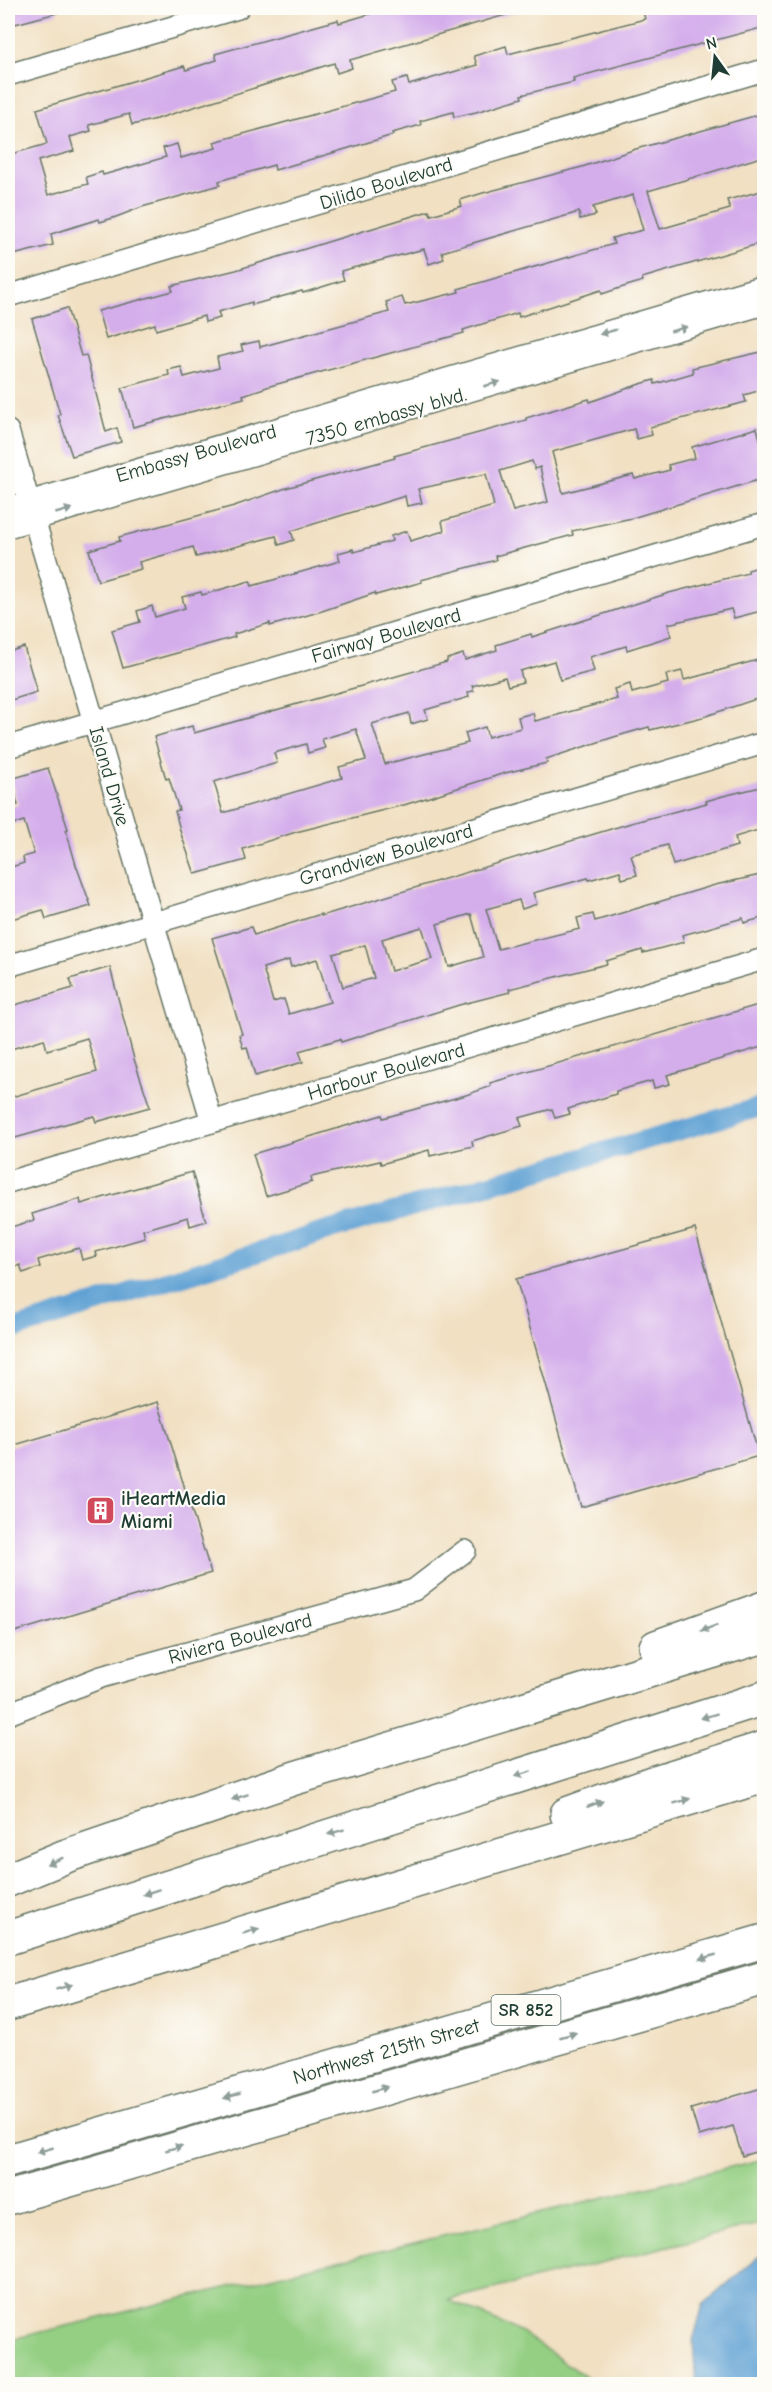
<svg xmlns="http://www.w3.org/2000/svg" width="772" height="2392" font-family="'Comic Neue',sans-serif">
<rect width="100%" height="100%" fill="#fdfcf7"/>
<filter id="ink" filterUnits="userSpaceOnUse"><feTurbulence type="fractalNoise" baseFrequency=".0167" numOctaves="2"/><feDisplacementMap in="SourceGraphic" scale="12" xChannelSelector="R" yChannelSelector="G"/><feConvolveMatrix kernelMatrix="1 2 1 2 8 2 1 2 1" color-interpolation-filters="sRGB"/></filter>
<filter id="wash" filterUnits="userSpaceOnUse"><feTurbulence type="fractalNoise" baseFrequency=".008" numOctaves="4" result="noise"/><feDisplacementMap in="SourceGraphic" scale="24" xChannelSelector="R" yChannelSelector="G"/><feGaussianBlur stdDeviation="1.35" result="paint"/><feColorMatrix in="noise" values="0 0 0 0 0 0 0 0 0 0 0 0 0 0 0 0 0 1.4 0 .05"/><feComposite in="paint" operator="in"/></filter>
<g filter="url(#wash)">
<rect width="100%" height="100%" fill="#f1e0c2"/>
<path fill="#94cf83" stroke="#5a865c" stroke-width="1.5" d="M764 2159V2223L448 2300 521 2332 595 2384H8V2340Z"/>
<path fill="#61a2d4" stroke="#407084" stroke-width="1.5" d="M764 2255V2384H696L693 2341 703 2305 758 2257Z"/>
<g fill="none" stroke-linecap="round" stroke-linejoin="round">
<path stroke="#61a2d4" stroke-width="20" d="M8 1331 330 1230 764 1106"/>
</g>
<g id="blocks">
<g fill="#d4adeb" fill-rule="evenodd">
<path d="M11 8H57V13L15 24Z"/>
<path d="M377 8H516V12L350 60 352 68 337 73 334 63 156 119 132 125 129 114 89 125 91 131 70 137 74 151 38 161 48 195 88 184 86 177 102 172 103 175 166 157 163 148 177 144 181 158 216 148 214 142 395 92 392 82 407 78 409 85 477 65 474 56 506 46 508 54 645 19 642 8H658L659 11 672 8H765V27L573 78 574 82 521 95 522 98 476 112 454 117 453 112 420 121 421 125 392 133 393 135 275 170 274 165 219 181 220 185 142 207 116 217 100 222 99 219 51 234 53 245 13 255 8 233V155L47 144 37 109 184 66 186 70 217 60 215 54 338 20 339 23 370 14 369 10Z"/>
<path d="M765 113V156L648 191 660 229 730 209 727 200 765 190V242L642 278 643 281 617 289 602 294 601 290 519 317 518 313 463 330 464 333 270 386 243 395 244 398 133 427 122 388 169 375 168 370 181 367 184 377 219 368 217 357 243 351 241 345 259 341 260 347 389 312 386 302 402 297 405 305 459 292 458 289 614 244 612 238 643 230 633 195 593 207 596 215 580 219 579 212 442 252 444 259 429 264 424 249 341 271 344 280 303 293 302 291 252 305V302L218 312 220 318 205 322 204 316 156 330 155 324 106 339 98 311 173 291 171 286 236 270 429 211 431 215 462 206 460 200 483 193 582 167 636 149Z"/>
<path d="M67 308 81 356 86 355 106 432 117 428 121 442 72 456 58 415 60 414 32 319Z"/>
<path d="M765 351V389L744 395 746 402 650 427 652 435 637 439 634 429 552 452 563 493 633 475 635 479 670 470 668 465 695 458 692 447 757 428 765 458V478L632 518 572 531 573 535 495 556 496 560 421 580 422 582 376 595 375 593 322 611 270 626V623L234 634 235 637 123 668 112 630 140 622 137 611 152 606 155 617 185 608 182 597 201 592 202 595 250 581 252 586 340 561 338 553 353 549 354 552 392 541 391 536 407 531 410 541 444 531 442 521 494 506 486 474 418 489 422 503 407 506 405 496 291 531 294 540 279 545 276 536 196 557 193 547 139 562 141 569 98 581 89 550 120 541 119 537 234 506 286 488 395 458 394 456 526 420V418L589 399 590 402 637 385 654 380 655 384 693 373 692 368ZM532 461 535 469 540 467 548 502 513 511 500 471Z"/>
<path d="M765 565V610L734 618 731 609 668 624 671 636 627 650 626 646 590 657 594 671 560 680 554 661 520 671 523 682 508 686 505 677 472 686 474 691 468 692 469 697 425 710 428 719 411 724 409 713 372 724 385 764 468 743 465 733 485 727 488 737 521 728 518 717 533 713 535 721 617 699 614 689 630 684 632 693 668 683 666 675 682 671 684 680 765 658V696L703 717 650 730 649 727 614 737 546 759 547 763 505 773 404 805 296 832 243 849 246 860 195 874 181 834 175 811 179 810 169 778 166 779 154 737 192 726 194 733 447 662V659L463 654 465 660 497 650 496 645 531 634 532 637 669 593 748 573V570ZM356 729 366 760 339 767 342 778 223 813 214 782 277 763 274 753 306 744 308 753 325 748 322 739Z"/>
<path d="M24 647 37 692 8 701V652Z"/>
<path d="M48 768 68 829 66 830 76 865 91 906 46 919 43 910 8 920V868L24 863 23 857 34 854 24 821 14 824 9 808 18 805 11 779Z"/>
<path d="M765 786V828L735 837 737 846 673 865 667 845 631 855 637 875 622 879 620 871 589 880 588 878 533 893 537 904 522 909 519 900 486 909 498 949 580 929 577 918 593 914 595 921 715 885 765 874V917L744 923 743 918 705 929 682 935 684 942 643 953 642 950 606 961 607 964 509 989 510 992 459 1005 357 1037 341 1042 340 1039 299 1051 303 1062 255 1076 247 1047 243 1048 239 1035 242 1034 212 938 251 927 254 935 321 914V916L631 823 707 803 706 801 723 796ZM471 914 483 957 449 967 437 924ZM422 927 432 959 391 971 382 939ZM365 945 374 978 343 987 333 954ZM317 959 330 1002 289 1014 284 999 273 1002 263 968 289 960 291 967Z"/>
<path d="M110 967 134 1059 150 1107 96 1122 94 1116 8 1140V1098L97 1072 87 1038 47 1050 44 1039 8 1050V1007L73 988 70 979Z"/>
<path d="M765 1003V1046L667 1075 670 1084 654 1088 652 1081 616 1091V1094L568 1109 570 1114 555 1118 552 1109 519 1118 522 1126 472 1141 473 1146 430 1156 429 1150 381 1164 380 1161 311 1177 312 1182 266 1196 253 1154 382 1115 383 1118 466 1095 491 1086 490 1083Z"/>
<path d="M192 1172 206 1221 190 1226 188 1217 143 1230 145 1238 96 1252 97 1256 82 1260 79 1248 38 1260 40 1267 23 1273 20 1265 8 1269V1228L34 1220 32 1214 80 1199 81 1204Z"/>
<path d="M695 1229 759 1456 581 1507 516 1279Z"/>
<path d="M158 1402 211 1573 8 1634V1447Z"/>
<path d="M765 2087V2149L742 2156 733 2126 699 2136 691 2109Z"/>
</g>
</g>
</g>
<g filter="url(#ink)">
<use href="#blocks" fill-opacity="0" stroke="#687666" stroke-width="1.5"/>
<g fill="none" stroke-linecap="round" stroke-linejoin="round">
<defs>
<g id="minor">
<path d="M8 75 238 8"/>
<path d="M8 296 764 70"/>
<path d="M8 431 212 1122"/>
<path d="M8 508 764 286"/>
<path d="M8 527 764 304"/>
<path d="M8 747 764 524"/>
<path d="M8 966 764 743"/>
<path d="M8 1182 764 959"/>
<path d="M8 1714 101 1677 414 1590 465 1551"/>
</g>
<g id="primary">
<path d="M8 2161 764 1941"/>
<path d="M8 2198 764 1978"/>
</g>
<g id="motorway">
<path d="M656 1647 764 1608"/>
<path d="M567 1814 652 1783 764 1748"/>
<path d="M8 1880 66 1856 295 1778 764 1636"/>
<path d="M8 1938 764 1698"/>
<path d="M8 2004 764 1776"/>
</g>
</defs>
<use href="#minor" stroke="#687666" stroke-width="24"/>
<use href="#primary" stroke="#687666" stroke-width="36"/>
<use href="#motorway" stroke="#687666" stroke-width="36"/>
<use href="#minor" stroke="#fff" stroke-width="21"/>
<use href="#primary" stroke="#fff" stroke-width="33"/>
<use href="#motorway" stroke="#fff" stroke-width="33"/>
</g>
<defs><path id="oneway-solid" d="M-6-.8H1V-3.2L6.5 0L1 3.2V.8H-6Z" transform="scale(1.5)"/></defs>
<g fill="#8f9e9a">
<use href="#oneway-solid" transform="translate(679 329) rotate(-16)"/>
<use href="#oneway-solid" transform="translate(608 332) rotate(164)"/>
<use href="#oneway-solid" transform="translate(492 384) rotate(-16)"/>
<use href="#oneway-solid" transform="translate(64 511) rotate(-16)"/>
<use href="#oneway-solid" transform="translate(709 1628) rotate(160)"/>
<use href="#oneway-solid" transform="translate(709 1716) rotate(163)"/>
<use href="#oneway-solid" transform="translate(523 1774) rotate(163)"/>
<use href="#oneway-solid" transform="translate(240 1797) rotate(162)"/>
<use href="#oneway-solid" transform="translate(682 1801) rotate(-17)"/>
<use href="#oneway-solid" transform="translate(595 1804) rotate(-20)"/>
<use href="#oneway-solid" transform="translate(336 1832) rotate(163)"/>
<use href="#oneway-solid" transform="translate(55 1861) rotate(158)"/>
<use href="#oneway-solid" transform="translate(151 1892) rotate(162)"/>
<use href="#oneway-solid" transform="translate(251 1931) rotate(-17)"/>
<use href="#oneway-solid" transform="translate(708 1957) rotate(164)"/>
<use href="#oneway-solid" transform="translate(64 1987) rotate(-17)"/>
<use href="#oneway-solid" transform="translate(568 2035) rotate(-16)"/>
<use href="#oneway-solid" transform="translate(380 2089) rotate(-16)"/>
<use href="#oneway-solid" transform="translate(232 2096) rotate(164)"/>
<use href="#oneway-solid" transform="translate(174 2148) rotate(-16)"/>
<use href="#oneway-solid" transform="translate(45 2150) rotate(164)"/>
</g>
</g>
<defs>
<symbol id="building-square" viewBox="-11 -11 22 22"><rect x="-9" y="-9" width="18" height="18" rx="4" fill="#d1495b" stroke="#fdfcf7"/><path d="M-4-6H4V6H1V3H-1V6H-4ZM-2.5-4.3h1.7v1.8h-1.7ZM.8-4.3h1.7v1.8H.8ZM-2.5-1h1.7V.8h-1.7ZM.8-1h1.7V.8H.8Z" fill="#fff"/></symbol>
</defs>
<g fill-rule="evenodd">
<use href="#building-square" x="84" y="1494" width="33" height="33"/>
</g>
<g text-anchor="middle" stroke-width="4.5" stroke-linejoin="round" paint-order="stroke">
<rect fill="#fdfcf7" stroke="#62766e" stroke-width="1.5" x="491.5" y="1995" width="69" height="30" rx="4.5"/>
<g font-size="18" font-weight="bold" fill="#1f3d34">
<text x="526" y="2016">SR 852</text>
</g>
<g font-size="20" fill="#1f3d34" stroke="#fdfcf7">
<text transform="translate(386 183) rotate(-17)" y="7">Dilido Boulevard</text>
<text transform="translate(386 416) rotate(-16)" y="7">7350 embassy blvd.</text>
<text transform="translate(196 453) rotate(-16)" y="7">Embassy Boulevard</text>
<text transform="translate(386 635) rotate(-16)" y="7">Fairway Boulevard</text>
<text transform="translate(110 776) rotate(74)" y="7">Island Drive</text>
<text transform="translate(386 854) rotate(-16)" y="7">Grandview Boulevard</text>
<text transform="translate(386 1071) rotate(-16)" y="7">Harbour Boulevard</text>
<text transform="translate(240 1638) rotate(-15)" y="7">Riviera Boulevard</text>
<text transform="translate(386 2051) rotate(-16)" y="7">Northwest 215th Street</text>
</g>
<g font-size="20" font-weight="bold" fill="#1f3d34" stroke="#fdfcf7" text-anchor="start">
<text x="121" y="1505">iHeartMedia<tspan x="121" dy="23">Miami</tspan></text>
</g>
</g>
<rect width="772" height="2392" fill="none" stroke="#fdfcf7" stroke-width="30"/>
<g transform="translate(715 57) rotate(345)" stroke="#fdfcf7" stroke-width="4.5" paint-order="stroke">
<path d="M0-4.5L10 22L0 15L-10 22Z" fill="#1f3d34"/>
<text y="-9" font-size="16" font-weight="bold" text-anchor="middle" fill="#1f3d34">N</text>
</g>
</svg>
